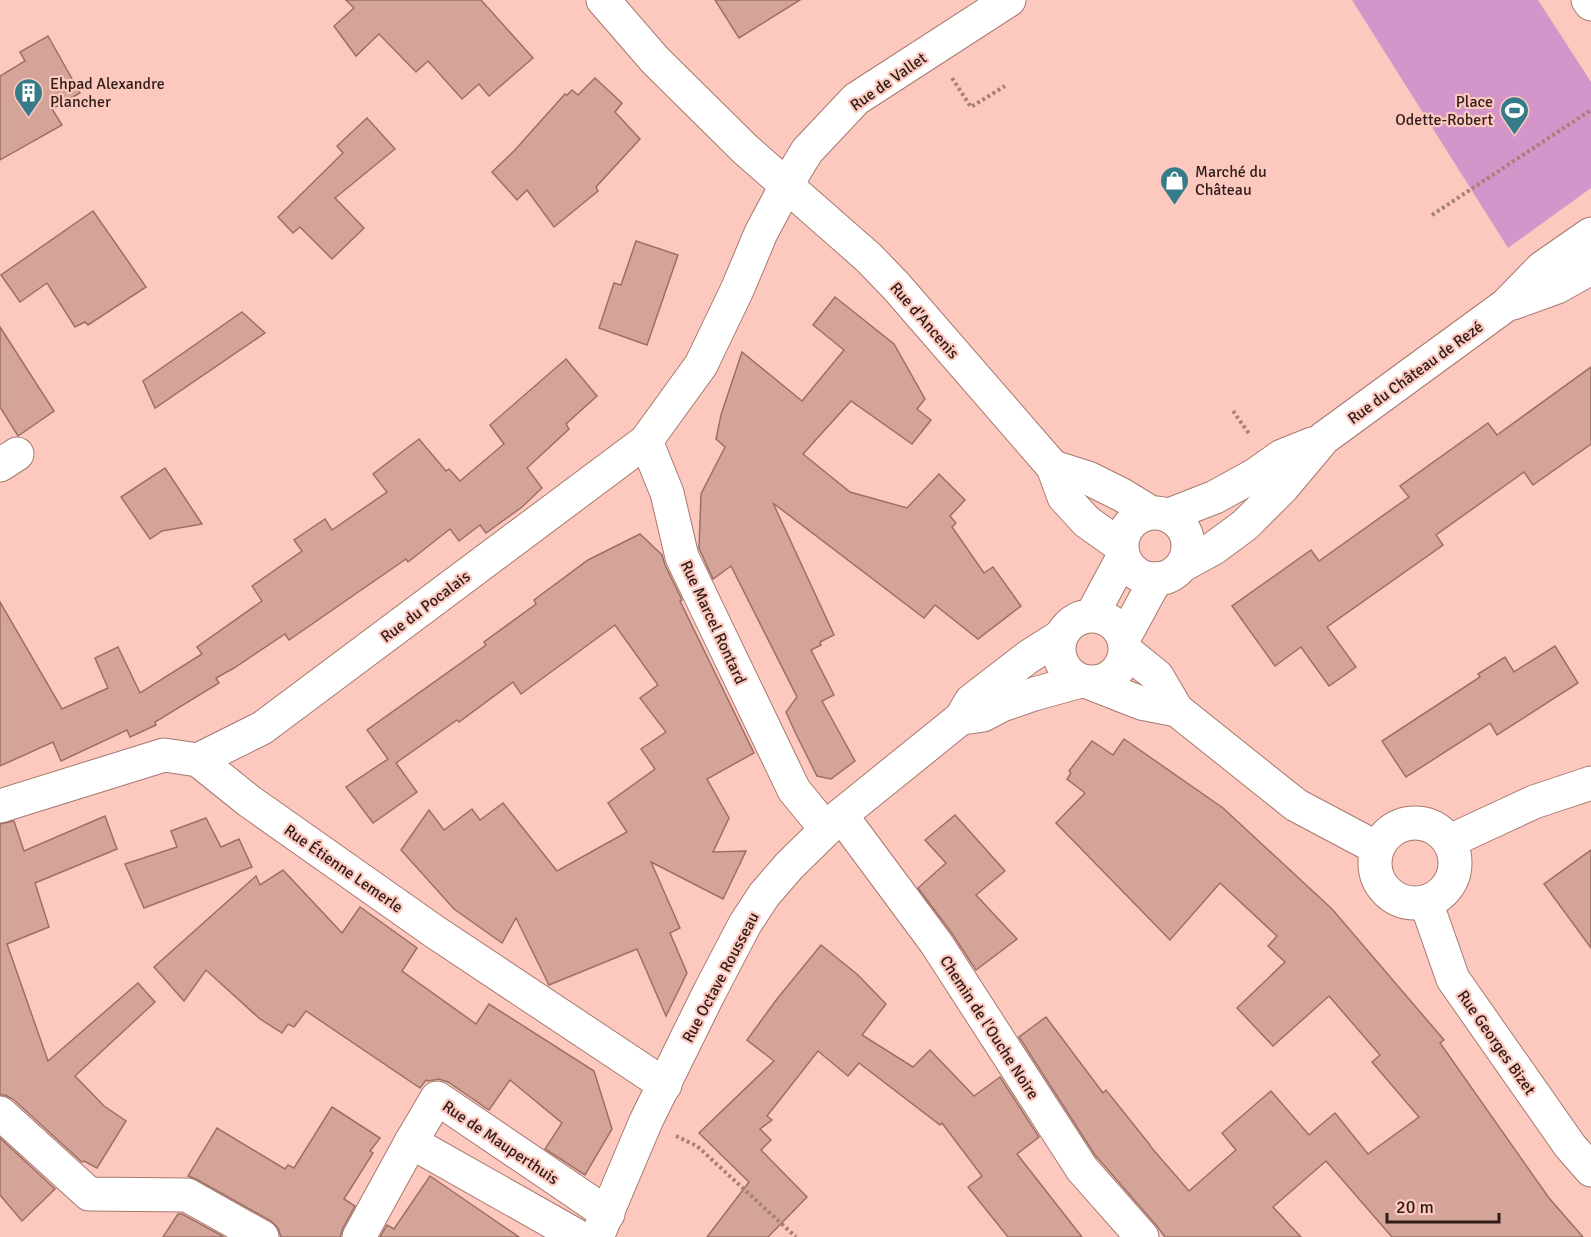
<svg xmlns="http://www.w3.org/2000/svg" width="1591" height="1237" font-family="Signika,sans-serif">
<rect width="100%" height="100%" fill="#fdc9bf"/>
<path fill="#d495ca" d="M1352 0H1538L1591 82V188L1508 248Z"/>
<g fill="#d5a499" stroke="#9d6f65" stroke-width="1.5">
<path d="M346 0H481L533 58 489 96 479 84 462 99 428 61 416 72 379 34 356 56 334 26 354 8Z"/>
<path d="M715 0H800L739 38Z"/>
<path d="M48 36 80 93 52 109 62 125 0 160V76L25 61 20 52Z"/>
<path d="M595 78 622 103 615 112 640 139 596 187 598 191 554 227 527 190 517 200 492 172 514 151 565 94 567 95 572 90 578 95Z"/>
<path d="M367 118 395 149 335 198 364 228 332 259 300 227 293 233 278 217 343 153 337 146Z"/>
<path d="M93 211 146 287 88 325 85 322 75 327 47 283 20 302 1 275Z"/>
<path d="M636 241 678 255 647 345 599 328 614 283 621 285Z"/>
<path d="M835 297 894 344 925 399 917 409 931 420 912 444 851 401 803 454 850 492 907 508 939 474 965 500 950 516 956 523 952 527 984 573 993 567 1021 606 978 639 935 605 924 618 773 503 834 635 820 642 821 645 811 650 834 695 822 701 855 761 831 779 817 776 796 734 786 712 797 697 731 566 713 579 699 548 701 494 725 447 716 439 721 415 742 352 802 401 844 350 813 325Z"/>
<path d="M242 312 265 333 155 408 143 381Z"/>
<path d="M0 327 54 411 18 436 0 407Z"/>
<path d="M566 359 597 396 566 424 569 429 527 468 542 488 522 507 486 533 480 525 459 541 450 529 408 562 406 559 289 640 285 634 234 668 216 678 219 683 155 722 156 725 130 737 127 730 61 761 53 742 0 766V602L62 709 108 688 95 658 118 647 140 693 202 654 197 647 262 601 252 586 302 551 294 540 325 519 332 530 387 492 373 474 419 439 446 471 449 469 460 481 504 444 490 425Z"/>
<path d="M1591 367V444L1533 485 1524 472 1436 535 1443 545 1327 627 1356 667 1329 686 1301 647 1275 666 1232 606 1311 550 1319 561 1409 497 1400 486 1488 423 1497 435Z"/>
<path d="M165 468 202 524 162 531 150 539 121 497Z"/>
<path d="M640 534 662 555 665 565 682 600 680 601 754 753 707 779 729 818 713 852 746 851 723 899 651 862 680 928 670 933 687 973 666 1016 637 949 549 985 516 918 502 943 454 909 401 850 429 810 444 830 472 809 480 820 503 803 557 871 627 832 608 803 655 769 641 749 666 732 640 698 658 685 615 625 521 694 513 682 459 722 457 720 396 763 417 792 373 823 346 787 388 759 367 730 486 645 484 642 536 604 534 600 588 560Z"/>
<path d="M1555 646 1578 683 1497 735 1490 723 1406 777 1382 741 1480 677 1478 674 1505 657 1514 672Z"/>
<path d="M1124 739 1223 808 1332 909 1444 1040 1440 1043 1549 1198 1583 1237H1392L1326 1161 1273 1207 1301 1237H1165L1156 1225 1095 1155 1019 1037 1046 1017 1103 1093 1106 1090 1150 1145V1146L1189 1191 1236 1150 1222 1133 1271 1091 1309 1135 1335 1113 1368 1154 1419 1117 1372 1062 1380 1055 1329 996 1273 1046 1237 1008 1285 962 1268 946 1277 936 1220 883 1170 940 1056 823 1085 793 1067 779 1071 773 1069 771 1092 741 1113 755Z"/>
<path d="M955 815 1005 871 976 895 1017 939 976 970 951 932 918 888 946 863 925 840Z"/>
<path d="M105 816 117 849 35 883 49 927 7 944 48 1061 138 983 155 1002 75 1076 104 1106 126 1121 97 1168 84 1161 82 1162 13 1099 5 1095H0V824L14 821 24 851Z"/>
<path d="M206 818 221 847 239 839 252 867 144 908 125 864 177 847 171 831Z"/>
<path d="M1591 850V948L1544 884Z"/>
<path d="M283 870 342 933 360 907 417 948 402 971 476 1024 489 1004 594 1071 612 1129 585 1175 545 1149 562 1123 510 1080 489 1110 448 1082 439 1079 428 1081 426 1080 420 1088 306 1011 294 1027 288 1024 282 1033 260 1019 206 970 184 1001 154 967 256 876 260 885Z"/>
<path d="M821 945 858 975 886 1004 862 1035 913 1067 930 1050 974 1096 1000 1077 1039 1137 1017 1154 1082 1237H1008L968 1187 982 1176 942 1123 940 1125 859 1063 848 1076 818 1051 767 1116 772 1120 760 1129 771 1140 761 1150 807 1197 768 1237H707L749 1182 699 1133 774 1061 747 1040 777 999Z"/>
<path d="M332 1107 380 1138 370 1151 373 1153 344 1199 355 1206 343 1228 340 1237H281L278 1228 271 1221 196 1179 188 1176 217 1128 285 1169 288 1165 294 1168Z"/>
<path d="M0 1138 55 1189 22 1221 0 1195Z"/>
<path d="M430 1176 519 1237H380L387 1225 394 1229Z"/>
<path d="M178 1214H182L224 1237H163Z"/>
</g>
<g fill="none" stroke-linecap="round" stroke-linejoin="round">
<defs>
<g id="minor">
<path d="M603 0 655 60 745 149 869 258 896 286 1053 467 1064 497 1087 522 1121 546"/>
<path d="M1588 0 1591 4"/>
<path d="M1513 303 1557 287 1591 268"/>
<path d="M646 441 667 493 682 557 794 790 826 829"/>
<path d="M0 465 17 454"/>
<path d="M1053 467 1088 478 1122 495 1150 512"/>
<circle cx="1155" cy="546" r="33"/>
<path d="M1169 515 1215 497 1255 475 1282 456 1312 444"/>
<path d="M1183 565 1214 548 1245 525 1283 487 1324 438 1506 305 1542 268 1591 234"/>
<path d="M1092 615 1123 557"/>
<circle cx="1092" cy="649" r="33"/>
<path d="M1124 638 1156 579"/>
<path d="M1126 651 1157 676 1177 710 1296 805 1377 848"/>
<path d="M1090 683 1141 703 1177 710"/>
<path d="M963 718 983 715 1002 705 1034 694 1081 681"/>
<path d="M198 760 262 728 646 441 701 365 737 290 761 233 787 184 807 151 856 99 1009 0"/>
<path d="M0 806 164 755 198 760 249 801 435 932 665 1085"/>
<path d="M841 815 936 943 1082 1169 1142 1237"/>
<circle cx="1415" cy="863" r="40"/>
<path d="M1450 841 1534 802 1591 783"/>
<path d="M1426 902 1453 979 1570 1146 1591 1170"/>
<path d="M0 1113 89 1194 187 1195 262 1237"/>
<path d="M411 1142 579 1237"/>
<path d="M359 1237 411 1142 437 1098 608 1214"/>
<path d="M597 1237 646 1121 708 995 745 924 764 895 789 866 841 815 961 718 971 701 1028 657 1061 636"/>
</g>
</defs>
<use href="#minor" stroke="#a7786e" stroke-width="35"/>
<g stroke="#a68179" stroke-width="4" stroke-dasharray="3 3" stroke-linecap="butt">
<path d="M952 78 971 107 1005 86"/>
<path d="M1432 215 1591 110"/>
<path d="M1233 411 1250 435"/>
<path d="M676 1136 697 1146 796 1237"/>
</g>
<use href="#minor" stroke="#fff" stroke-width="33"/>
</g>
<defs>
<symbol id="building-pin" viewBox="-11 -11 22 30"><path d="M0 17L-7.5 6A9.5 9.5 0 1 1 7.5 6Z" fill="#367b89" stroke="#fdc9bf"/><path d="M-4-6H4V6H1V3H-1V6H-4ZM-2.5-4.3h1.7v1.8h-1.7ZM.8-4.3h1.7v1.8H.8ZM-2.5-1h1.7V.8h-1.7ZM.8-1h1.7V.8H.8Z" fill="#fff"/></symbol>
<symbol id="stadium-pin" viewBox="-11 -11 22 30"><path d="M0 17L-7.5 6A9.5 9.5 0 1 1 7.5 6Z" fill="#367b89" stroke="#fdc9bf"/><path d="M0-5a6.5 5 0 1 0 0 10a6.5 5 0 1 0 0-10ZM-3.5-1.8h7v3.6h-7Z" fill="#fff"/></symbol>
<symbol id="shop-pin" viewBox="-11 -11 22 30"><path d="M0 17L-7.5 6A9.5 9.5 0 1 1 7.5 6Z" fill="#367b89" stroke="#fdc9bf"/><path d="M-5-2.5h2.3a2.7 3.5 0 0 1 5.4 0H5L5.5 6h-11ZM-1.5-2.5h3a1.5 2.3 0 0 0-3 0Z" fill="#fff"/></symbol>
</defs>
<g fill-rule="evenodd">
<use href="#building-pin" x="12" y="76" width="33" height="45"/>
<use href="#stadium-pin" x="1498" y="94" width="33" height="45"/>
<use href="#shop-pin" x="1158" y="164" width="33" height="45"/>
</g>
<g text-anchor="middle" stroke-width="4.5" stroke-linejoin="round" paint-order="stroke">
<g font-size="16" fill="#2f1d19" stroke="#fdc9bf">
<text transform="translate(888 81) rotate(-35)" y="6">Rue de Vallet</text>
<text transform="translate(925 320) rotate(49)" y="6">Rue d'Ancenis</text>
<text transform="translate(1415 372) rotate(-36)" y="6">Rue du Château de Rezé</text>
<text transform="translate(425 606) rotate(-37)" y="6">Rue du Pocalais</text>
<text transform="translate(714 622) rotate(65)" y="6">Rue Marcel Rontard</text>
<text transform="translate(344 868) rotate(35)" y="6">Rue Étienne Lemerle</text>
<text transform="translate(720 977) rotate(-62)" y="6">Rue Octave Rousseau</text>
<text transform="translate(990 1027) rotate(57)" y="6">Chemin de l'Ouche Noire</text>
<text transform="translate(1497 1042) rotate(55)" y="6">Rue Georges Bizet</text>
<text transform="translate(501 1142) rotate(34)" y="6">Rue de Mauperthuis</text>
</g>
<g font-size="16" fill="#2f1d19" stroke="#fdc9bf" text-anchor="start">
<text x="50" y="89">Ehpad Alexandre<tspan x="50" dy="18">Plancher</tspan></text>
<text x="1493" y="107" text-anchor="end">Place<tspan x="1493" dy="18">Odette-Robert</tspan></text>
<text x="1195" y="177">Marché du<tspan x="1195" dy="18">Château</tspan></text>
</g>
</g>
<path d="M1387 1213v9h112v-9" fill="none" stroke="#2f1d19" stroke-width="3"/>
<text x="1396" y="1213" font-size="18" fill="#2f1d19" stroke="#fdc9bf" stroke-width="4.5" paint-order="stroke">20 m</text>
</svg>
